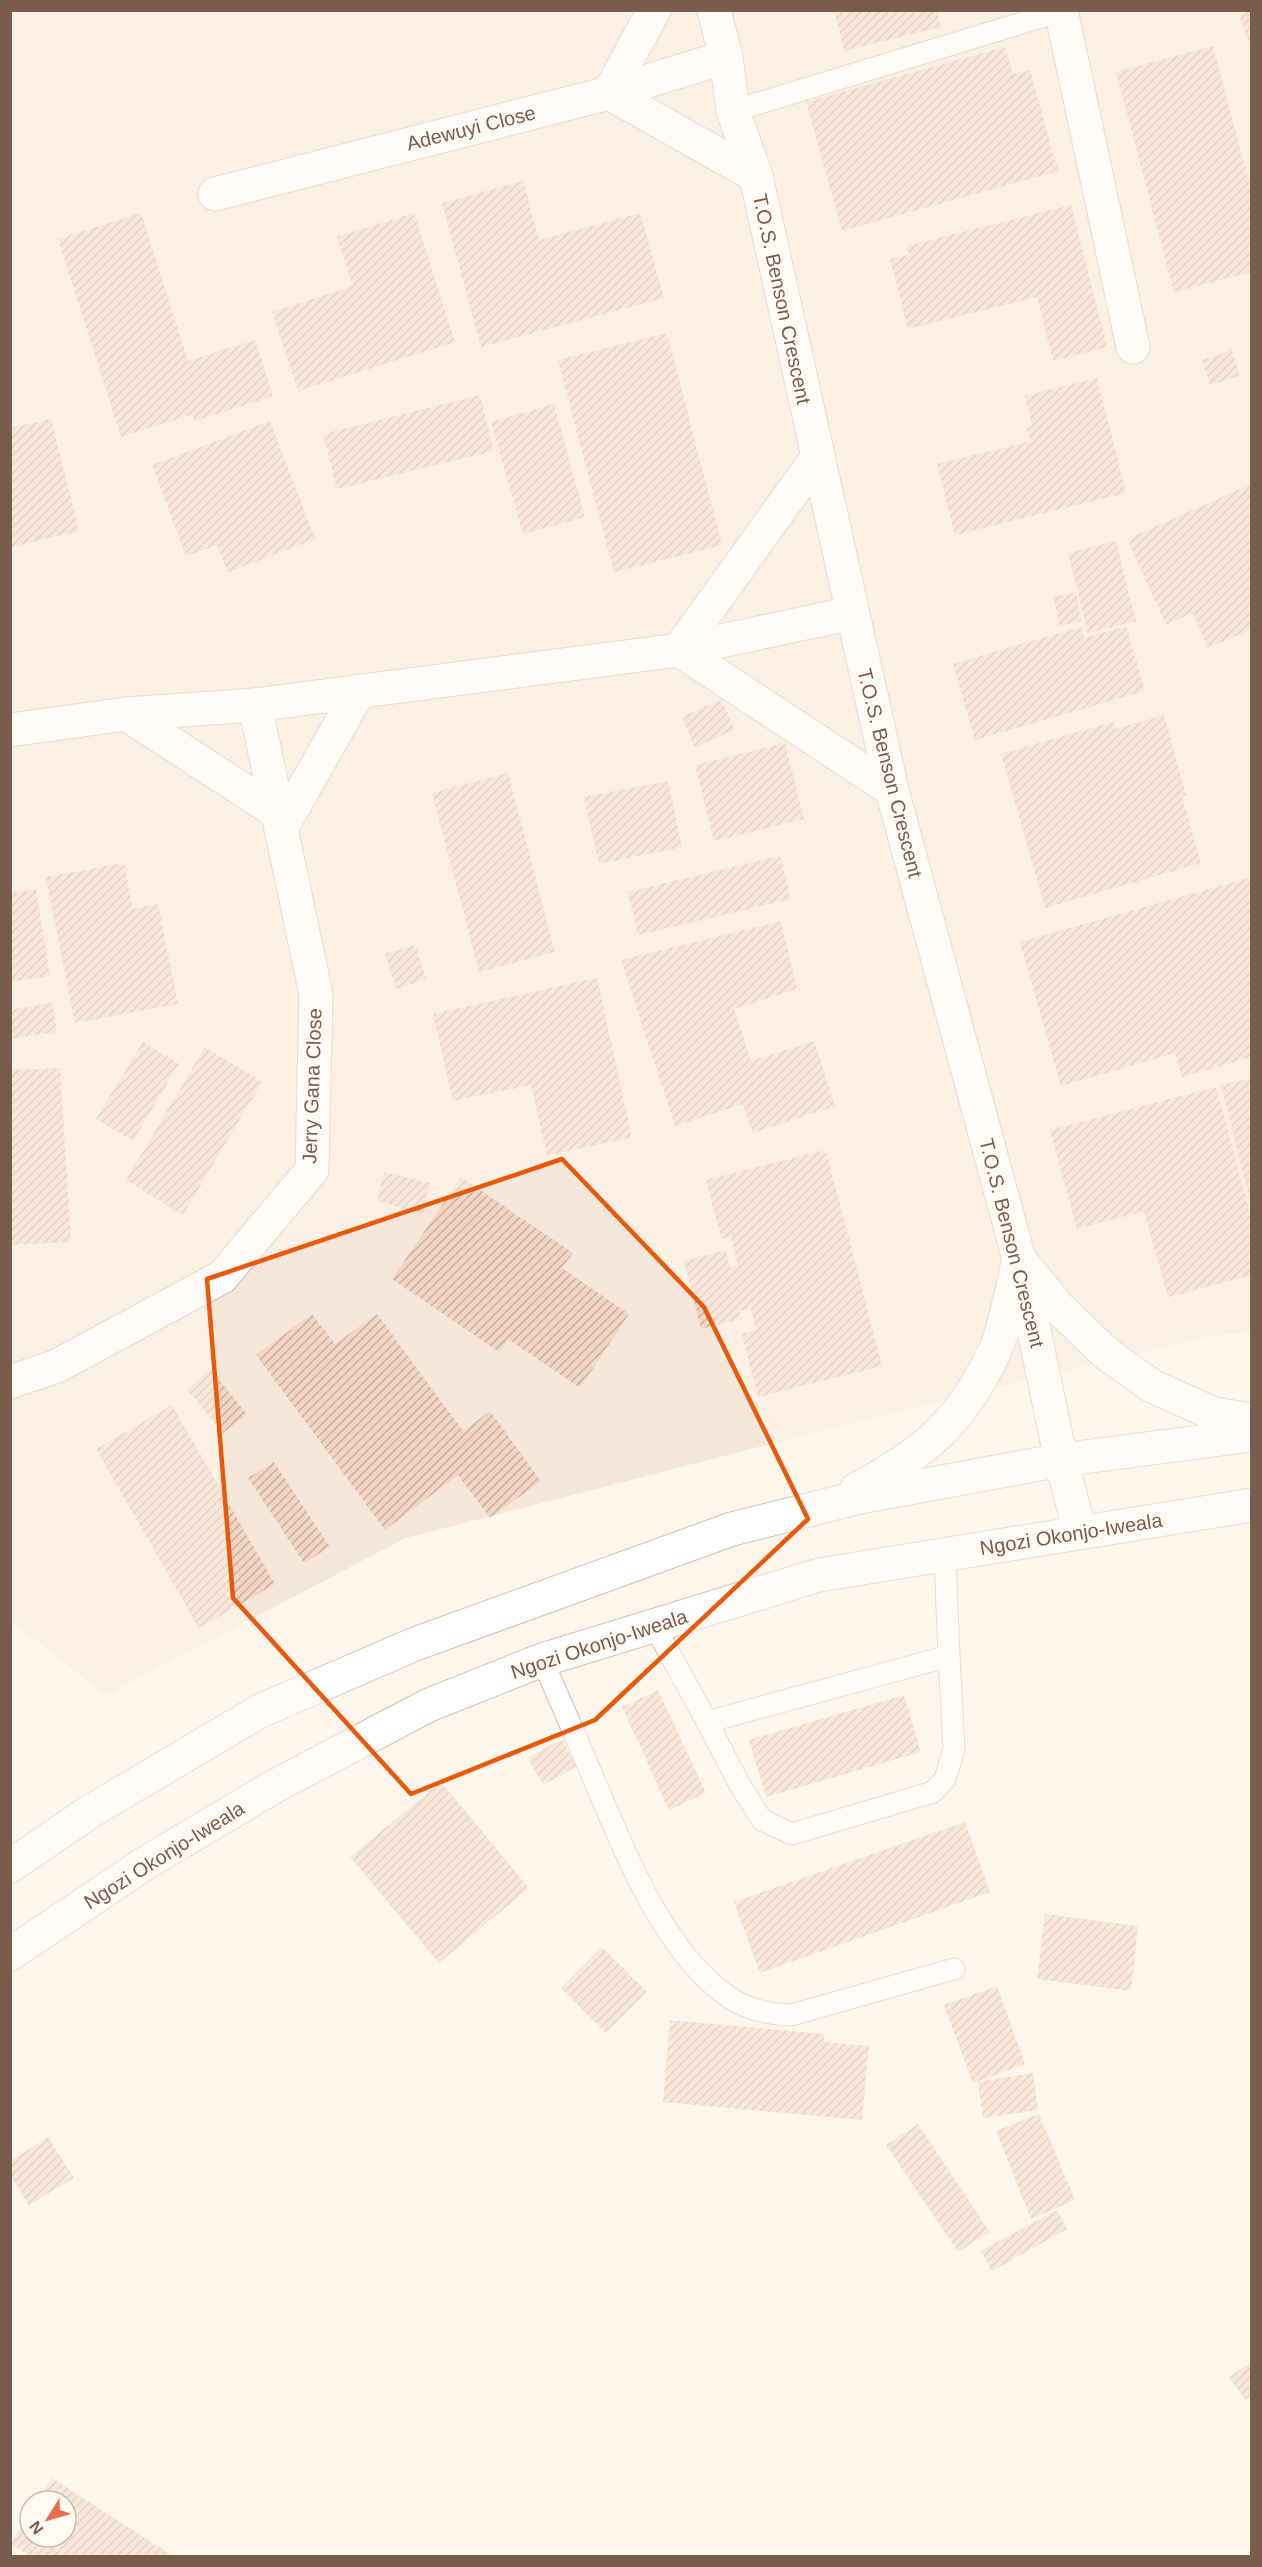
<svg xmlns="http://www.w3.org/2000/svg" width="1262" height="2567" font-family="Arial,sans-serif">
<defs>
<pattern id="building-hatch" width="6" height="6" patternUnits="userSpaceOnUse" patternTransform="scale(1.5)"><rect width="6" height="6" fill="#f3d5c3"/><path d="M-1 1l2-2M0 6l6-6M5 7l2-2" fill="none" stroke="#cab0a1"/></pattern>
</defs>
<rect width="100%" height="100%" fill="#fdf6ec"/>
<path fill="#f5e8da" d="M10 11H1251V1332L1210 1336 852 1423 406 1538 106 1695 11 1621Z"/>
<g fill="url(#building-hatch)">
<path d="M834 10H937L941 27 844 51Z"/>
<path d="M1251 10H1252L1251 49 1239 15Z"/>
<path d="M1213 46 1252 193V272L1174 292 1116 72Z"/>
<path d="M1005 47 1013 74 1030 70 1058 171 842 231 806 102Z"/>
<path d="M523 181 539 240 640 213 664 298 481 347 442 203Z"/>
<path d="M1071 205 1107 347 1053 361 1037 297 908 329 890 259 909 255 907 246Z"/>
<path d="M141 213 188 361 255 340 273 396 194 421 193 414 121 437 58 239Z"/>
<path d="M414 213 455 342 298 391 272 312 353 286 337 237Z"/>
<path d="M667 333 722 545 614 572 558 360Z"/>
<path d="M1232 350 1240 376 1210 385 1202 360Z"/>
<path d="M1097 378 1126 493 955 535 937 464 1031 441 1026 426 1032 425 1025 396Z"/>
<path d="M480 395 494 451 337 489 323 434Z"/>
<path d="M554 404 585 517 523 534 491 422Z"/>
<path d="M51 419 79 531 11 547 10 428Z"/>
<path d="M270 421 315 539 228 572 217 545 186 556 152 465Z"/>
<path d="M1252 484V629L1208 648 1193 613 1166 625 1127 539Z"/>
<path d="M1116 541 1136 621 1088 633 1068 553Z"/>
<path d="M1076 592 1081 621 1059 626 1054 597Z"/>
<path d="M1126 626 1145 691 975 740 953 664 1081 627 1084 638Z"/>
<path d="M721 699 735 730 695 747 682 717Z"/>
<path d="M1164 715 1186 795 1182 797 1201 863 1045 908 1001 754 1113 722 1115 729Z"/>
<path d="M785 743 804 819 714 841 695 765Z"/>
<path d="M508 773 555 952 479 972 432 793Z"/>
<path d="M668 781 682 847 599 864 584 797Z"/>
<path d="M780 856 791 899 638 935 628 892Z"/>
<path d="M124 863 133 909 158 904 178 1004 75 1023 46 877Z"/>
<path d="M1252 877V1057L1182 1077 1175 1053 1061 1086 1020 942Z"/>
<path d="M36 889 50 976 10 982V893Z"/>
<path d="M781 921 797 989 734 1009 751 1061 814 1041 835 1106 753 1133 743 1104 675 1126 621 960Z"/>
<path d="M415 945 426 979 396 989 385 954Z"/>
<path d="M597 978 632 1137 547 1156 531 1085 453 1101 433 1014Z"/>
<path d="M52 1003 57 1032 10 1039V1010Z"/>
<path d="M143 1042 179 1064 133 1141 96 1119Z"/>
<path d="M205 1047 262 1082 183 1215 126 1180Z"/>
<path d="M60 1068 71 1242 10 1245V1070Z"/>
<path d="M1252 1078V1206H1251L1221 1085Z"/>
<path d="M1216 1087 1252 1221V1275L1168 1297 1144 1211 1077 1229 1050 1130Z"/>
<path d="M826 1150 882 1366 758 1397 742 1334 756 1330 751 1308 739 1311 742 1319 701 1329 684 1261 726 1250 730 1268 738 1266 731 1237 721 1239 706 1180Z"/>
<path d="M384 1172 430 1183 423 1213 377 1201Z"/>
<path d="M461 1177 573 1253 562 1268 629 1314 580 1388 508 1339 499 1352 392 1279Z"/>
<path d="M312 1314 335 1344 377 1314 463 1431 490 1411 541 1481 490 1518 458 1475 385 1530 256 1355Z"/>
<path d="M211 1370 247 1414 223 1433 187 1389Z"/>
<path d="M172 1405 275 1584 199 1628 96 1449Z"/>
<path d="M274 1462 330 1547 304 1563 248 1478Z"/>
<path d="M658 1690 706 1793 669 1810 622 1707Z"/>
<path d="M904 1695 921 1752 766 1797 749 1740Z"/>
<path d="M562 1739 576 1767 543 1785 528 1758Z"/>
<path d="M441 1782 529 1888 439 1963 350 1857Z"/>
<path d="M965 1822 990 1892 760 1973 734 1902Z"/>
<path d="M1045 1914 1138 1926 1131 1991 1037 1979Z"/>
<path d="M602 1947 647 1992 606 2033 561 1988Z"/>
<path d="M997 1986 1025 2064 973 2083 944 2005Z"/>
<path d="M670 2020 824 2034V2042L869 2046 862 2120 663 2102Z"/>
<path d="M1033 2073 1038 2110 983 2118 978 2082Z"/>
<path d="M1039 2114 1075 2200 1031 2219 996 2131Z"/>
<path d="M918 2124 990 2232 958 2252 886 2145Z"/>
<path d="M48 2137 74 2178 29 2205 10 2175V2161Z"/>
<path d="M1057 2210 1067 2229 992 2271 981 2251Z"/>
<path d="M1252 2362V2395L1245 2400 1229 2377Z"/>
<path d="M52 2478 173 2556H30L10 2544 30 2513V2537H66V2501H37Z"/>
</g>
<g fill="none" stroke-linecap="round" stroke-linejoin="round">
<defs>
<g id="lane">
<path d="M733 111 1061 11"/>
<path d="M654 1625 707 1722 949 1656 945 1555"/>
<path d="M542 1660C562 1704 581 1749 600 1794 628 1860 664 1948 723 1993 744 2009 766 2014 791 2015L954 1969"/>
<path d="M707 1722 740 1785 762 1820 792 1834 933 1792 945 1779 954 1749 949 1656"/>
</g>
<g id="street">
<path d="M654 10 609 93 756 176"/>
<path d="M714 10 726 57 733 111 756 176 892 790 1019 1259 1061 1460 1080 1532"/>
<path d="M1061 10 1133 347"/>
<path d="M215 194 609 93 726 57"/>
<path d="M679 650 892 790"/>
<path d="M679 650 817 458"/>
<path d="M126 714 277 812"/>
<path d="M10 730 126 714 255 705 679 650 852 613"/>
<path d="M281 829 359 691"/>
<path d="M10 1382 57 1366 222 1277 312 1170 316 994 255 705"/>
</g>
<g id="secondary">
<path d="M1019 1259 1060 1309 1107 1354 1152 1386 1214 1414 1252 1420"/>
<path d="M857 1489C925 1453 964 1420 996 1348 1007 1322 1012 1287 1019 1259"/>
<path d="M10 1866 91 1811 260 1711 415 1644 732 1529 860 1497 1061 1460 1252 1435"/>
<path d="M10 1954 144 1864 275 1786 429 1705 542 1660 819 1575 1252 1505"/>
</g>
</defs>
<use href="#lane" stroke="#d1beb0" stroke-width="23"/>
<use href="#street" stroke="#d1beb0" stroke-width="35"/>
<use href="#secondary" stroke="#d6c0b0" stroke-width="35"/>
<use href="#lane" stroke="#fff" stroke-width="21"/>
<use href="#street" stroke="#fff" stroke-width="33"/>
<use href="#secondary" stroke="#fff" stroke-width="33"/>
</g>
<path d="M0 0H1262V2567H0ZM562 1159 704 1307 808 1519 595 1720 411 1794 233 1598 207 1279Z" fill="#fdf6ec" fill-opacity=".55" fill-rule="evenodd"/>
<path fill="none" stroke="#e8590c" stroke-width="4.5" stroke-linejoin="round" d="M562 1159 704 1307 808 1519 595 1720 411 1794 233 1598 207 1279Z"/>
<g text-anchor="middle" stroke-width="5" stroke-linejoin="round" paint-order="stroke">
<g font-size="20" fill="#7a5c4d" stroke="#fffaf3">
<text transform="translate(471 128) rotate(-14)" y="7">Adewuyi Close</text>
<text transform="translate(782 299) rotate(78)" y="7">T.O.S. Benson Crescent</text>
<text transform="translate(890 773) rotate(76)" y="7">T.O.S. Benson Crescent</text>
<text transform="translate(312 1086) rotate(-88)" y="7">Jerry Gana Close</text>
<text transform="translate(1012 1243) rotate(76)" y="7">T.O.S. Benson Crescent</text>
<text transform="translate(1071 1534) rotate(-9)" y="7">Ngozi Okonjo-Iweala</text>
<text transform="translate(599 1644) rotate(-18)" y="7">Ngozi Okonjo-Iweala</text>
<text transform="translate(164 1855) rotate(-32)" y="7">Ngozi Okonjo-Iweala</text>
</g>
</g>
<rect width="1262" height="2567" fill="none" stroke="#7a5c4d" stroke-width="24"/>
<g transform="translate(48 2519) rotate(233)"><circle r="28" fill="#fffaf3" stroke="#cabbb1" stroke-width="1.5"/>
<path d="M0-4.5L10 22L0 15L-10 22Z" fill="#e76f51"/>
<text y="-9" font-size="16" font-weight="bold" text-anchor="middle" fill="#7a5c4d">N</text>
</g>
</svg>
